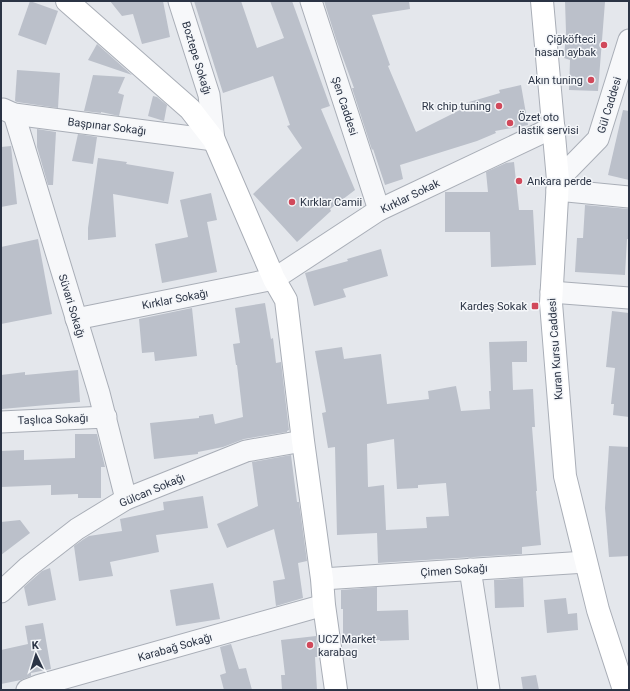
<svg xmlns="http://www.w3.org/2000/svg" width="630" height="691" font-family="Roboto,sans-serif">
<rect width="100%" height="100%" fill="#e4e7ec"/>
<g fill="#bbc0ca" fill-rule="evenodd">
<path d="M30 1 58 11 46 45 18 35Z"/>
<path d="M110 1H163L170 37 142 44 133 14 122 16Z"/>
<path d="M194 1H241L257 48 284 38 270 1H292L330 106 321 109 355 190 330 209 331 211 297 242 253 194 302 148 287 126 290 125 273 76 223 93Z"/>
<path d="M324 1H409L410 9 372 15 390 65 388 66 416 132 460 110 459 105 500 93 499 90 521 85 528 125 495 131 496 133 477 141 400 165 403 179 385 185 373 149 372 150 352 88H354L336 39Z"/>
<path d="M565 1H598L605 2 598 91 569 90 570 60 564 58 566 32Z"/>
<path d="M97 44 132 75 88 60Z"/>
<path d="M17 70 60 73 58 108 17 102 15 101Z"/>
<path d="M93 75 125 77 118 93 124 95 119 116 101 112V113L84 111Z"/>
<path d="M153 96 157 97 167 105 164 121 148 116Z"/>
<path d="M623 110 629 111V180L608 175Z"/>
<path d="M37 129 56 132 53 185H48L37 147Z"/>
<path d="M78 134 97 137 93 164 72 161Z"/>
<path d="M11 146 17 204 1 207V147Z"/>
<path d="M98 158 127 162 126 164 174 172 168 204 113 194 116 237 88 240V228Z"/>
<path d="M514 162 519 210H533L536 265 491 267 490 232H445V192H488L486 172 506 163Z"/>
<path d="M211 193 217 220 207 222 217 272 162 283 155 244 188 237 180 200Z"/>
<path d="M585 205 629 209V239H627L625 275 575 272 577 238H583Z"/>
<path d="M38 239 52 314 1 324V247Z"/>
<path d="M381 249 388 276 343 289 346 297 314 306 305 273 348 261 347 259Z"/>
<path d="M265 303 271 339 273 338 276 363 281 362 289 430 287 431V432L244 439 223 447 198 452V454L154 459 150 423 199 418V416L213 414 215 424 243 417 237 365H236L233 344 240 343 235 308Z"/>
<path d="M192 308 197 356 155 361 154 352 142 353 139 319Z"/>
<path d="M612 311 629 313V417L613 415 614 404H611L615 368 606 367Z"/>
<path d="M527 341V362H512L513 390 533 389 535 427H532L537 491H536L541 545 522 547V554L378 563 377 533 337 535 335 447 328 448 322 413 326 412 315 351 342 347 344 359 381 354 387 404 429 399 428 391 456 386 461 411 490 409 489 391H491L489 342ZM394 439 397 489 418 488V485L446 483 449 516 426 517 427 528 386 530 384 485 368 487 367 444Z"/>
<path d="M78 370 80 402 2 409 1 400V375L25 372V375Z"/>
<path d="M75 434H97L105 467H101V498H78V494L51 495V485L1 487V451L24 450V460L75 458Z"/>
<path d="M609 446 629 447V556L609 557 605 508Z"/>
<path d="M291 455 297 502H299L307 561 298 563 303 598 276 606 273 581 285 579 274 529 227 548 217 524 258 506 252 462Z"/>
<path d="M203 496 208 528 156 535 159 552 110 562 113 576 79 581 74 546 84 539 89 536 122 531 120 519 164 510 163 502Z"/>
<path d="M20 520 30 533 1 555V522Z"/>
<path d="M50 568 56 600 28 606 24 587 42 571Z"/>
<path d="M523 578 524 607 495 608 494 580Z"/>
<path d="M213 583 220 619 176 626 170 590Z"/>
<path d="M377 587V611L408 610 409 640 380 641V640H343V609H341V590Z"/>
<path d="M566 598 568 614 577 613 578 630 547 633 544 600Z"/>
<path d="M43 623 51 669 31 673V676L21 680 1 684V650L28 644 25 626Z"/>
<path d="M316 636 318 657H315L317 690H282L281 675H285L281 640Z"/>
<path d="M231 644 239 669 246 668 252 690H224L220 675 226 673 220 647Z"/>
<path d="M536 675 539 690H523L521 677Z"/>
</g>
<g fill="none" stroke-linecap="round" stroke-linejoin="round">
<defs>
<g id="street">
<path d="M311 1 379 210"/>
<path d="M3 109 14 114 214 140 209 95 179 1"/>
<path d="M14 114 99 393 126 499"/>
<path d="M558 180 598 139 629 40"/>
<path d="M557 190 629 197"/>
<path d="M551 292 629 298"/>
<path d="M76 319 274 279 379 210 554 127"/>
<path d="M1 422 106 417"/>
<path d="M470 569 489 690"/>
<path d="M322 579 586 562"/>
<path d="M1 592 28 567 77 529 126 499 246 451 303 441"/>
<path d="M27 690 40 685 324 605"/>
</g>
<g id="secondary">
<path d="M67 1 190 109 214 140 274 279 286 300 303 441 322 579 324 605 336 690"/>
<path d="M542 1 558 180 551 303 565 476 598 610 624 690"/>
</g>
</defs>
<use href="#street" stroke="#a9aeb7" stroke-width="23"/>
<use href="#secondary" stroke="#a9aeb7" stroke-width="24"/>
<use href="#street" stroke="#f7f8fa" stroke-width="21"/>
<use href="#secondary" stroke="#fff" stroke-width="22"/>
</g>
<g fill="#d1495b" stroke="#f4f6f9" stroke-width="1.5">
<circle cx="604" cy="45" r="4"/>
<circle cx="591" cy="80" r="4"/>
<circle cx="499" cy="106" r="4"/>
<circle cx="510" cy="123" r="4"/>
<circle cx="519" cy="181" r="4"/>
<circle cx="292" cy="202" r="4"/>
<rect x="531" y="302" width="8" height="8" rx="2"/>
<circle cx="310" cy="645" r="4"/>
</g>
<g text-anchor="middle" stroke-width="3" stroke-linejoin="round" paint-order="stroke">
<g font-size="11" fill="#2b3445" stroke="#f4f6f9" text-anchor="end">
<text x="596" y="43">Çiğköfteci<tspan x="596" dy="13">hasan aybak</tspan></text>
<text x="583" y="84">Akın tuning</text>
<text x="491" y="110">Rk chip tuning</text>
<text x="518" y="121" text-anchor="start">Özet oto<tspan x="518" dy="13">lastik servisi</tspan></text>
<text x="527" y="185" text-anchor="start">Ankara perde</text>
<text x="300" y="206" text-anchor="start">Kırklar Camii</text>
<text x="527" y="310">Kardeş Sokak</text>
<text x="318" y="643" text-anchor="start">UCZ Market<tspan x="318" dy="13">karabag</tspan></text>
</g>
<g font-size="11" fill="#2b3445" stroke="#f4f6f9">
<text transform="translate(197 58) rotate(73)" y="4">Boztepe Sokağı</text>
<text transform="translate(609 105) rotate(-73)" y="4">Gül Caddesi</text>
<text transform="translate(345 106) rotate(72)" y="4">Şen Caddesi</text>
<text transform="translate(107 126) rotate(7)" y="4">Başpınar Sokağı</text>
<text transform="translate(410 196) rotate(-26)" y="4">Kırklar Sokak</text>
<text transform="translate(175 299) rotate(-11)" y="4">Kırklar Sokağı</text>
<text transform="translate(72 306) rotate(73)" y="4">Süvari Sokağı</text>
<text transform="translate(555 349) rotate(-94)" y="4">Kuran Kursu Caddesi</text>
<text transform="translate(53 419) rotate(-2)" y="4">Taşlıca Sokağı</text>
<text transform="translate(152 490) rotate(-23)" y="4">Gülcan Sokağı</text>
<text transform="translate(454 570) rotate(-4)" y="4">Çimen Sokağı</text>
<text transform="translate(175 647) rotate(-16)" y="4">Karabağ Sokağı</text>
</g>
</g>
<rect width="630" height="691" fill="none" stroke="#2b3445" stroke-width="4"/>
<g transform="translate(36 655) rotate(356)" stroke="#f4f6f9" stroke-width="3" paint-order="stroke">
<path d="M0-3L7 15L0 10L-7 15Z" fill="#2b3445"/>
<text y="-6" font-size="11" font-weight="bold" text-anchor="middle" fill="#2b3445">K</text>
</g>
</svg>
